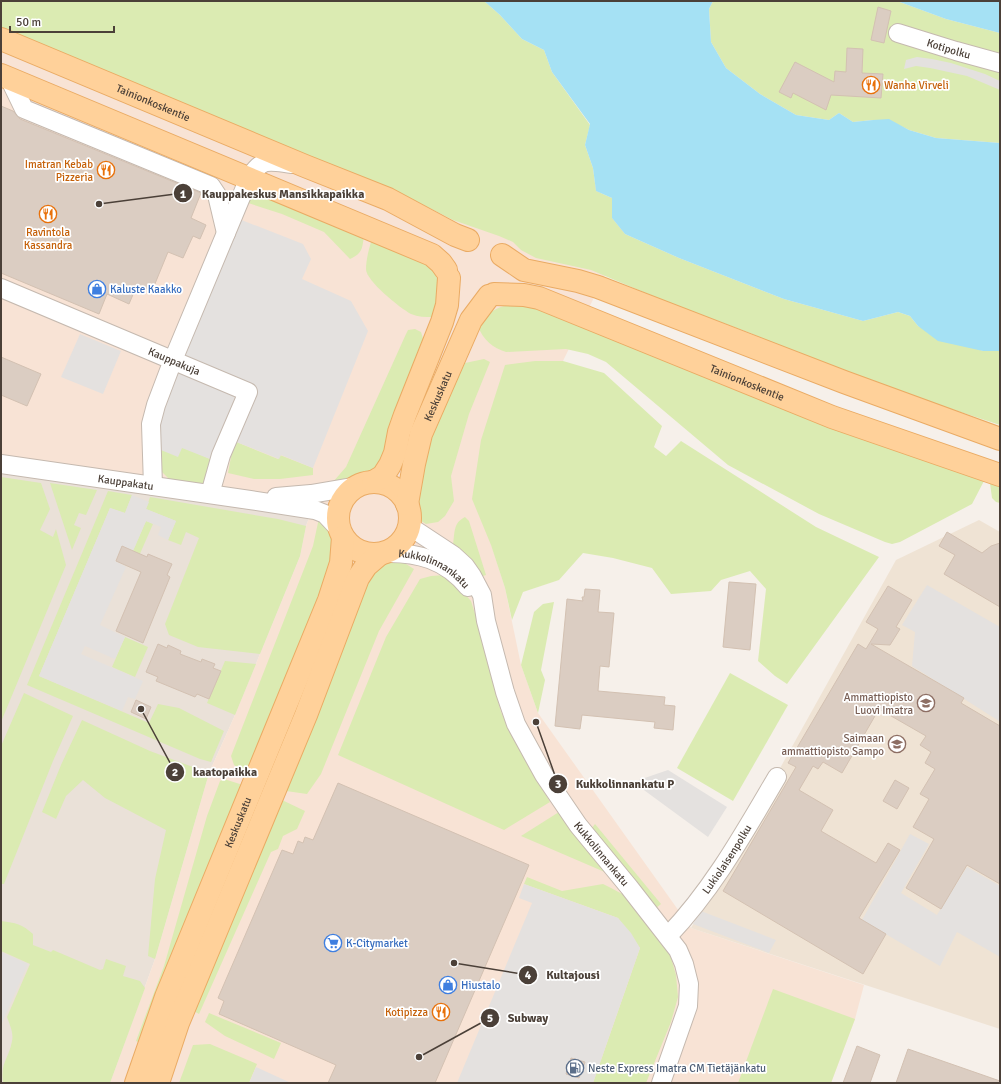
<svg xmlns="http://www.w3.org/2000/svg" width="1001" height="1084" font-family="Signika,sans-serif">
<rect width="100%" height="100%" fill="#f6f0ea"/>
<path fill="#eae1d8" d="M1 455 316 499 306 526 300 556 235 715 209 773 155 959 110 1083H1Z"/>
<path fill="#f8e3d5" d="M1 1H484L625 234 563 361H535L491 544 505 588 521 665 538 713 691 928 864 985 855 1019 831 1083H110L155 959 209 773 235 715 300 556 306 526 316 500 1 455Z"/>
<path fill="#efe3d4" d="M979 520 1000 532V1029L691 928 896 560Z"/>
<g fill="#dbebb2">
<path d="M1 1H484L500 15 522 39 544 50 552 72 590 125 585 145 593 168 596 191 612 198V218L625 234 679 258 784 299 863 321 898 312 910 316 918 326 983 351H1000V425L918 398 789 350 750 333 667 302 591 270 536 258 521 250 513 242 499 236 453 220 404 195 1 28Z"/>
<path d="M713 1H897L946 19 1000 33V143L936 138 909 130 903 127 873 120 853 122 839 113 829 120 796 115 760 94 726 68 711 42 709 9Z"/>
<path d="M250 188 364 236C362 248 363 253 350 259L324 232 282 214 245 202Z"/>
<path d="M372 239 421 258 434 270 440 287 432 317C425 317 418 317 411 314 400 308 366 281 366 269 366 260 369 248 372 239Z"/>
<path d="M515 303 539 307 1000 481V503L996 502 992 498 990 483 984 481 972 504 900 542 892 544 885 542 819 514 728 465 606 362 588 354 566 349 506 352C493 348 483 340 478 326 488 311 497 307 515 303Z"/>
<path d="M415 329 421 332 425 345 386 458 372 472 357 478 333 482 346 467 406 334 408 330Z"/>
<path d="M484 359 490 362 469 414 451 476 454 501 445 516 438 522 426 524 421 521 418 501 430 435 442 407 465 363Z"/>
<path d="M535 361H563L604 373 662 426 654 447 666 456 681 441 816 527 879 557 787 684 775 676 758 661 766 589 750 571 721 580 711 591 671 594 652 568 613 558 583 553 559 580 523 592 512 620 505 588 491 545 472 499 481 440 505 365Z"/>
<path d="M234 441 278 459 280 455 313 468V475L280 479H254L228 473Z"/>
<path d="M182 447 215 461 203 485 171 481 159 469 156 448Z"/>
<path d="M1 477 41 483 50 509 40 530 53 537 56 529 66 565 1 722Z"/>
<path d="M50 483 97 490 86 515 79 513 74 525 81 528 72 550Z"/>
<path d="M108 491 132 495 125 513 110 508 39 676 149 723 158 704 179 708 224 731 211 762 200 759 27 685Z"/>
<path d="M150 497 278 519 306 526 300 556 260 654 198 647 169 635 165 624 199 538 186 532 181 545 168 540 176 521 146 509Z"/>
<path d="M465 517 469 521 486 575 480 577 453 545C455 532 453 523 465 517Z"/>
<path d="M319 518 330 528 337 552 142 1044 136 1041 164 966 207 816 220 781 224 779 243 785 247 775 234 765 231 756 313 546Z"/>
<path d="M146 521 153 524 139 556 132 553Z"/>
<path d="M398 559 414 569 379 631 321 774 307 794 286 791 282 800 305 811 297 829 283 836 278 849 271 852 199 1014 190 1009 362 581 380 562Z"/>
<path d="M445 575 455 583 471 601 477 620 501 712 522 754 550 802 504 830 338 755 386 637 420 579 431 576Z"/>
<path d="M554 602 541 670 545 680 538 713 521 665 534 612 543 604Z"/>
<path d="M125 637 148 647 135 677 112 667Z"/>
<path d="M225 661 256 664 235 715 207 703Z"/>
<path d="M730 673 788 705 733 801 677 768Z"/>
<path d="M24 693 73 716 53 761 4 884H1V746Z"/>
<path d="M82 720 150 751 209 773 155 959 148 956 155 879 166 830 105 798 83 780 66 796 56 819 42 812 61 765Z"/>
<path d="M559 812 607 873 521 836Z"/>
<path d="M595 824 661 904 656 908 592 828Z"/>
<path d="M527 877 562 891 603 884 611 888 626 896 670 954 676 975 678 997 671 1022 646 1083H593L640 948 618 918 524 884Z"/>
<path d="M1 921C16 923 22 924 33 934V945L51 952 53 950 100 970 103 969 106 959 126 966 123 976 140 981 145 988 110 1083H3C0 1062 9 1059 12 1041 14 1033 9 1023 7 1017L30 964 1 951Z"/>
<path d="M773 989 855 1019 831 1083H738Z"/>
<path d="M209 1013 281 1043 274 1059 225 1036 205 1022Z"/>
<path d="M210 1044 257 1064 249 1083H179L193 1045Z"/>
</g>
<g fill="#e4e1df">
<path d="M917 57 932 59 951 63 985 74 1000 81V90L967 76 930 68 916 66 904 69 906 60Z"/>
<path d="M239 219 303 244 311 259 302 279 351 301 368 331 313 468 281 455 279 459 234 441 215 461 182 448 178 457 156 448 157 420Z"/>
<path d="M80 334 121 351 103 394 61 377Z"/>
<path d="M132 495 149 502 146 509 176 521 168 540 158 535 161 527 146 521 133 551 122 546 115 561 126 567 100 625 125 637 115 659 85 646 81 654 143 681 135 699 128 697 122 711 39 676 110 508 125 513Z"/>
<path d="M927 585 1000 627V719L999 721 912 666 915 632 902 625Z"/>
<path d="M668 770 727 807 708 837 633 782Z"/>
<path d="M910 834 929 844 901 893 937 915 967 867 1000 886V957L957 932 940 966 862 920Z"/>
<path d="M524 884 618 918 631 933 640 948 593 1083H457L532 903 519 898Z"/>
<path d="M701 911 776 940 769 953 693 924Z"/>
<path d="M1 952 28 964 2 1023H1Z"/>
<path d="M256 1067 291 1083H249Z"/>
</g>
<g fill="#a5e1f4">
<path d="M484 1H713L709 9 711 42 726 68 760 94 796 115 829 120 839 113 853 122 873 120 889 119 909 130 936 138 1000 143V351H983L938 341 918 326 910 316 898 312 863 321 784 299 679 258 625 234 612 218V198L596 191 593 168 585 145 590 124 552 72 544 50 522 39 500 15Z"/>
<path d="M897 1H1000V33L946 19Z"/>
</g>
<g fill="#dbcdc2" stroke="#d3c1b2">
<path d="M878 7 891 11 884 43 871 40Z"/>
<path d="M847 48 863 49 862 73 883 74 881 98 831 95 826 110 793 93 791 98 779 92 795 62 834 82 835 71 846 72Z"/>
<path d="M1 106 13 111 20 119 201 193 191 218 206 225 200 239 193 236 183 258 168 252 152 291 137 285 129 304 107 294 99 314 1 273Z"/>
<path d="M1 357 41 374 27 406 1 395Z"/>
<path d="M947 532 982 553 991 546 1000 543V607L944 574 955 555 939 546Z"/>
<path d="M122 546 147 557 148 554 172 564 167 575 170 577 143 643 116 631 141 572 116 561Z"/>
<path d="M729 582 756 584 750 650 723 647Z"/>
<path d="M888 586 912 600 896 627 900 629 890 645 871 644 964 698 961 703 1000 726V884L967 865 941 909 906 888 934 839 913 827 929 799 920 794 935 769 925 763 931 752 920 745 926 736 879 709 842 773 823 762 818 769 813 766 799 790 833 810 821 831 876 863 888 843 900 850 859 918 886 934 863 974 723 891 796 767 788 763 858 644 866 649 878 629 866 622Z"/>
<path d="M585 589 600 590 598 612 614 613 609 667 600 666 598 691 665 697 664 705 675 706 673 730 654 728 655 722 582 715 580 729 555 726 567 599 583 601 582 597H584Z"/>
<path d="M158 644 167 648 168 645 181 651 180 654 201 662 202 659 215 664 213 668 221 671 209 699 197 694 195 697 156 681 158 677 146 672Z"/>
<path d="M136 700 151 707 146 719 131 712Z"/>
<path d="M895 780 909 788 897 809 883 801Z"/>
<path d="M338 783 529 865 435 1083H328L336 1065 219 1014 224 1001 218 998 282 850 293 854 298 841 303 843 305 837 313 840Z"/>
<path d="M857 1046 880 1055 870 1083H843Z"/>
<path d="M908 1049 1000 1081V1083H896Z"/>
<path d="M571 1058 585 1062 579 1078 566 1074Z"/>
</g>
<g fill="none" stroke-linecap="round" stroke-linejoin="round">
<defs>
<g id="minor">
<path id="s1" d="M898 33 956 51 1000 63"/>
<path d="M9 78 24 109 211 186 217 195 226 233"/>
<path id="s2" d="M1 288 248 392 221 455 210 494"/>
<path id="s3" d="M1 464 250 500 315 510 325 514 339 529"/>
<path d="M153 486 151 424 156 405 173 360 249 178C263 157 268 161 292 164"/>
<path d="M276 497 311 494 358 486"/>
<path id="s4" d="M409 526 453 555 465 566 472 576 482 595 486 621 505 692 516 724 544 775 578 825 629 887 678 950 684 964 689 984 688 1006 661 1083"/>
<path id="s5" d="M384 553C418 552 446 560 468 587"/>
<path id="s6" d="M668 936C713 889 744 833 777 777"/>
</g>
<g id="major">
<path id="s7" d="M1 39 305 166 388 199 455 235 468 240"/>
<path d="M1 75 432 255 441 263 446 270"/>
<path d="M502 255 524 270 578 281 598 287 844 382 1000 439"/>
<path id="s8" d="M494 294 524 295 539 298 832 417 1000 475"/>
<circle cx="374" cy="518" r="36"/>
<path d="M373 482 383 476 390 465 395 453 399 432 405 415 442 322 447 305 449 278"/>
<path id="s9" d="M407 504 414 464 421 434 471 320 489 296"/>
<path id="s10" d="M136 1083 166 997 329 600 341 563 343 537"/>
<path d="M158 1083 178 1023 306 715 358 578 366 566 380 554"/>
</g>
</defs>
<use href="#minor" stroke="#c5b9af" stroke-width="20"/>
<use href="#major" stroke="#eaab64" stroke-width="24"/>
<use href="#minor" stroke="#fff" stroke-width="18"/>
<use href="#major" stroke="#ffd19a" stroke-width="22"/>
</g>
<defs>
<symbol id="restaurant-ring" viewBox="-11 -11 22 22"><circle r="9.5" fill="#fff" stroke="#e8710a" stroke-width="1.5"/><path d="M-5-6h1v4h1v-4h1v4h1v-4h1v5L-1.5 .5V6h-2V.5L-5-1ZM5-6V6H3V1.5H1.5Q1.5-4 5-6Z" fill="#e8710a"/></symbol>
<symbol id="shop-ring" viewBox="-11 -11 22 22"><circle r="9.5" fill="#fff" stroke="#3f7fe0" stroke-width="1.5"/><path d="M-5-2.5h2.3a2.7 3.5 0 0 1 5.4 0H5L5.5 6h-11ZM-1.5-2.5h3a1.5 2.3 0 0 0-3 0Z" fill="#3f7fe0"/></symbol>
<symbol id="school-ring" viewBox="-11 -11 22 22"><circle r="9.5" fill="#fff" stroke="#8d6e63" stroke-width="1.5"/><path d="M0-5L7-2L0 1L-7-2ZM-4 1L0 2.5L4 1V4Q0 6-4 4Z" fill="#8d6e63"/></symbol>
<symbol id="supermarket-ring" viewBox="-11 -11 22 22"><circle r="9.5" fill="#fff" stroke="#3f7fe0" stroke-width="1.5"/><path d="M-6-5.5h2.5l.6 2H6L4.5 2H-2.5L-4.4-4H-6ZM-1.5 3.2a1.3 1.3 0 1 0 .1 0ZM3 3.2a1.3 1.3 0 1 0 .1 0Z" fill="#3f7fe0"/></symbol>
<symbol id="fuel-ring" viewBox="-11 -11 22 22"><circle r="9.5" fill="#fff" stroke="#5c6f8a" stroke-width="1.5"/><path d="M-5.5-6h7V0h2V4h1.3V-2.5L3-4.5l.8-.8L6-3V5H2.5V1h-1V6h-7ZM-4.2-4.7v3.2H.2V-4.7Z" fill="#5c6f8a"/></symbol>
</defs>
<g fill-rule="evenodd">
<use href="#restaurant-ring" x="861" y="75" width="20" height="20"/>
<use href="#restaurant-ring" x="96" y="160" width="20" height="20"/>
<use href="#restaurant-ring" x="38" y="204" width="20" height="20"/>
<use href="#shop-ring" x="87" y="279" width="20" height="20"/>
<use href="#school-ring" x="916" y="693" width="20" height="20"/>
<use href="#school-ring" x="887" y="734" width="20" height="20"/>
<use href="#supermarket-ring" x="323" y="933" width="20" height="20"/>
<use href="#shop-ring" x="438" y="975" width="20" height="20"/>
<use href="#restaurant-ring" x="431" y="1002" width="20" height="20"/>
<use href="#fuel-ring" x="565" y="1058" width="20" height="20"/>
</g>
<g text-anchor="middle" stroke-width="3.5" stroke-linejoin="round" paint-order="stroke">
<g font-size="11" fill="#4b4038" stroke="#fff">
<text dy="4" stroke="none"><textPath href="#s1" startOffset="53">Kotipolku</textPath></text>
<text dy="4" stroke="none"><textPath href="#s7" startOffset="165">Tainionkoskentie</textPath></text>
<text dy="4" stroke="none"><textPath href="#s2" startOffset="188">Kauppakuja</textPath></text>
<text dy="4" stroke="none"><textPath href="#s8" startOffset="270">Tainionkoskentie</textPath></text>
<text dy="4" stroke="none"><textPath href="#s9" startOffset="113">Keskuskatu</textPath></text>
<text dy="4" stroke="none"><textPath href="#s3" startOffset="126">Kauppakatu</textPath></text>
<text dy="4" stroke="none"><textPath href="#s5" startOffset="54">Kukkolinnankatu</textPath></text>
<text dy="4" stroke="none"><textPath href="#s10" startOffset="280">Keskuskatu</textPath></text>
<text dy="4" stroke="none"><textPath href="#s4" startOffset="392">Kukkolinnankatu</textPath></text>
<text dy="4" stroke="none"><textPath href="#s6" startOffset="97">Lukiolaisenpolku</textPath></text>
</g>
<g font-size="11" fill="#c56008" stroke="#fff" text-anchor="end">
<text x="884" y="89" text-anchor="start">Wanha Virveli</text>
<text x="93" y="168">Imatran Kebab<tspan x="93" dy="13">Pizzeria</tspan></text>
<text x="48" y="236" text-anchor="middle">Ravintola<tspan x="48" dy="13">Kassandra</tspan></text>
<text x="428" y="1016">Kotipizza</text>
</g>
<g font-size="11" fill="#366cbe" stroke="#fff" text-anchor="start">
<text x="110" y="293">Kaluste Kaakko</text>
<text x="346" y="947">K-Citymarket</text>
<text x="461" y="989">Hiustalo</text>
</g>
<g font-size="11" fill="#785e54" stroke="#fff" text-anchor="end">
<text x="913" y="701">Ammattiopisto<tspan x="913" dy="13">Luovi Imatra</tspan></text>
<text x="884" y="742">Saimaan<tspan x="884" dy="13">ammattiopisto Sampo</tspan></text>
</g>
<g font-size="11" fill="#4e5e75" stroke="#fff" text-anchor="start">
<text x="588" y="1072">Neste Express Imatra CM Tietäjänkatu</text>
</g>
</g>
<path fill="none" stroke="#4b4038" stroke-width="1.5" d="M99 204L183 193M141 709L175 772M536 722L558 784M454 963L528 975M419 1057L490 1018"/>
<g fill="#4b4038" stroke="#fff" stroke-width="1.5">
<circle cx="99" cy="204" r="4"/>
<circle cx="141" cy="709" r="4"/>
<circle cx="536" cy="722" r="4"/>
<circle cx="454" cy="963" r="4"/>
<circle cx="419" cy="1057" r="4"/>
<circle cx="183" cy="193" r="10"/>
<circle cx="175" cy="772" r="10"/>
<circle cx="558" cy="784" r="10"/>
<circle cx="528" cy="975" r="10"/>
<circle cx="490" cy="1018" r="10"/>
</g>
<g font-size="12" text-anchor="middle" font-weight="bold" fill="#fff">
<text x="183" y="198">1</text>
<text x="175" y="776">2</text>
<text x="558" y="788">3</text>
<text x="528" y="979">4</text>
<text x="490" y="1022">5</text>
</g>
<g font-size="12" text-anchor="middle" font-weight="bold" fill="#4b4038" stroke="#fff" stroke-width="3.5" stroke-linejoin="round" paint-order="stroke">
<text x="283" y="198">Kauppakeskus Mansikkapaikka</text>
<text x="225" y="776">kaatopaikka</text>
<text x="625" y="788">Kukkolinnankatu P</text>
<text x="573" y="979">Kultajousi</text>
<text x="528" y="1022">Subway</text>
</g>
<rect width="1001" height="1084" fill="none" stroke="#4b4038" stroke-width="4"/>
<path d="M10 26v6h104v-6" fill="none" stroke="#4b4038" stroke-width="2"/>
<text x="16" y="26" font-size="12" fill="#4b4038" stroke="#ffffff" stroke-width="3" paint-order="stroke">50 m</text>
</svg>
